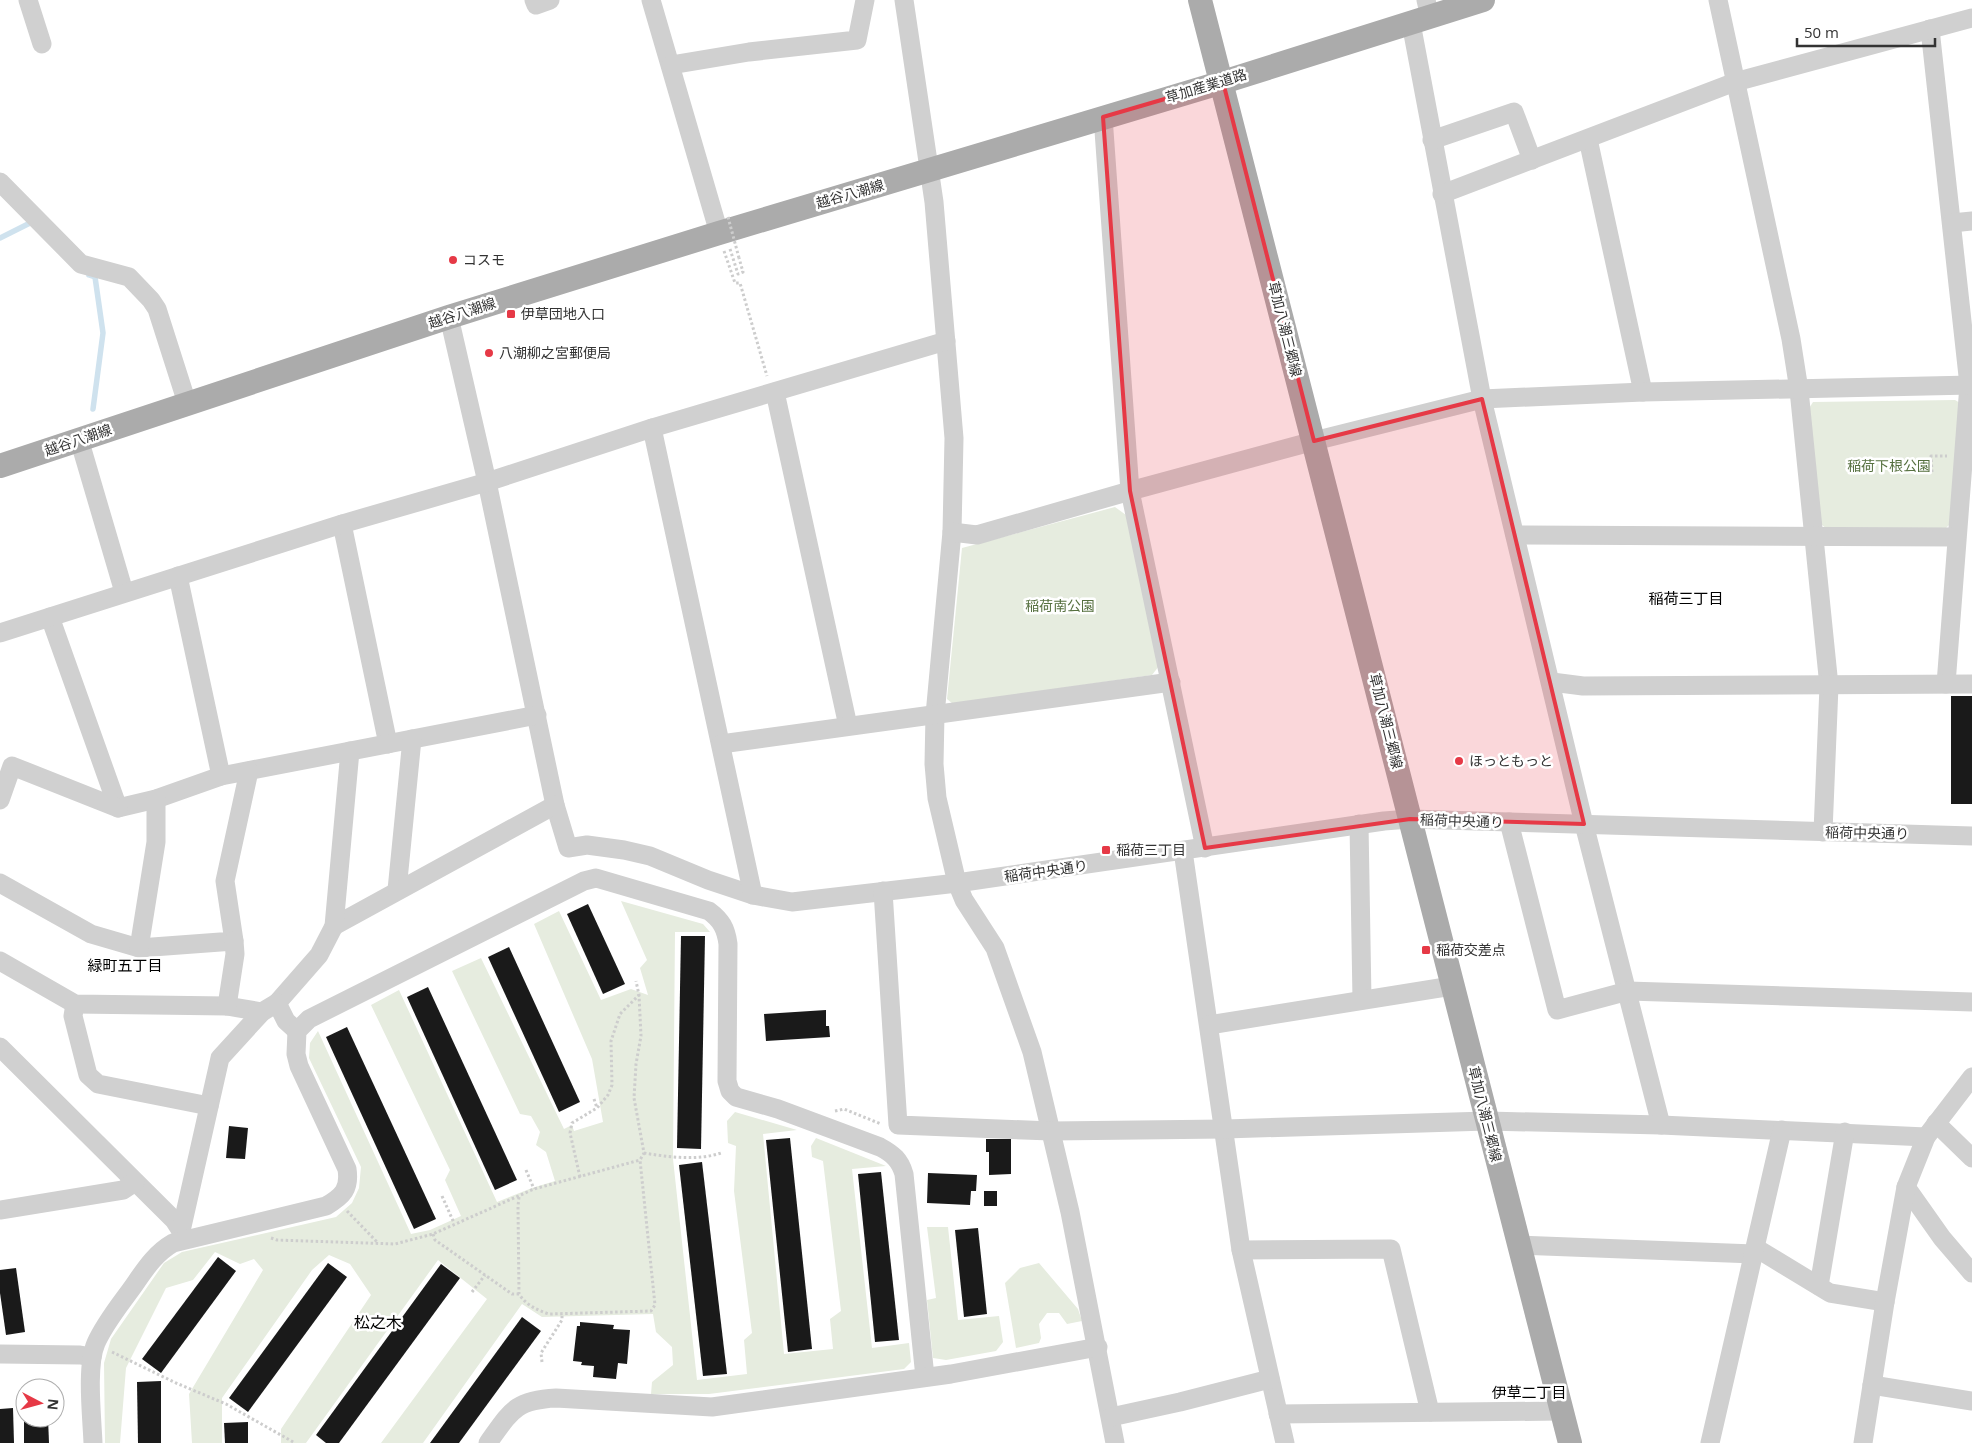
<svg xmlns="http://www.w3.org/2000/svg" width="1972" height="1443" font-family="'Open Sans','Noto Sans JP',sans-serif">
<rect width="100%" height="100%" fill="#fff"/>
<g fill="#e6ecdf">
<path d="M1955 400 1960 403 1950 524 1943 531 1828 530 1821 524 1808 410 1813 402Z"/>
<path d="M1115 507 1126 515 1159 666 1152 675 953 704 947 699 962 548Z"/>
<path d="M621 901 703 924 710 932H675L673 1159 697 1380 747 1374 744 1340 752 1333 734 1191 736 1146 728 1143 727 1121 735 1112 797 1130 763 1134 784 1354 833 1349 830 1319 841 1311 823 1161 812 1157 811 1146 816 1138 886 1166 852 1169 872 1348 909 1343 911 1362 904 1369 709 1394H651L652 1382 673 1365 672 1347 656 1332 653 1314 542 1317 522 1304 423 1443H381L487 1299 438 1260 306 1443H281V1429L371 1295 350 1264 329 1255 312 1270 222 1398V1443H192L189 1394 263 1270 254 1259 240 1264 215 1252 193 1280 166 1288 126 1368 120 1443H105L104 1363 111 1339 164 1263 182 1252 336 1217 352 1203 359 1188 361 1167 309 1058 310 1043 318 1031 411 1234 430 1230 461 1216 445 1180 450 1170 371 1005 399 990 497 1202 532 1188 555 1181 546 1152 536 1145 540 1132 531 1116 520 1114 452 971 481 958 564 1129 572 1125 574 1131 603 1122 592 1059 534 924 559 911 601 1000 631 989 648 995 640 968 647 960Z"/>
<path d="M927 1227H948L958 1320 999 1316 1003 1342 996 1351 946 1360 933 1358 927 1300 936 1298Z"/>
<path d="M1039 1263 1078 1309 1082 1321 1067 1324 1059 1313H1047L1039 1324 1041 1338 1039 1343 1016 1348 1005 1283 1020 1268Z"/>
</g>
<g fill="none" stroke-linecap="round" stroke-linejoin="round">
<g stroke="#cfe2ee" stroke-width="5.5">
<path d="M0 238 32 222 33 224"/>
<path d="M89 275 95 277 103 333 93 409"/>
</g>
</g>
<g fill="#1a1a1a">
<rect x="1951" y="696" width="21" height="108"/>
<path d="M588 904 625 984 603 994 567 914Z"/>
<path d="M681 936H705L701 1149 677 1148Z"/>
<path d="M509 947 580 1102 559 1112 488 957Z"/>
<path d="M428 987 517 1180 495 1190 407 997Z"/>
<path d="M826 1010V1026H829L830 1037 766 1041 764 1014Z"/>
<path d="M347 1027 436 1219 414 1229 326 1037Z"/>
<path d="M229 1126 248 1128 245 1159 226 1158Z"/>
<path d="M790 1138 812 1349 788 1352 766 1140Z"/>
<path d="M986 1139H1011V1174L989 1175V1152H986Z"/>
<path d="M702 1162 727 1374 703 1376 679 1165Z"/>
<path d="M881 1172 899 1340 875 1342 858 1174Z"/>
<path d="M928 1173 977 1175 976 1191H971L970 1205 927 1203Z"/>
<rect x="984" y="1191" width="13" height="15"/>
<path d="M978 1228 987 1314 964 1317 955 1230Z"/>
<path d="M218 1257 236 1271 161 1373 142 1359Z"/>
<path d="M328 1263 347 1277 248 1412 229 1398Z"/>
<path d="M441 1264 460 1278 339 1443H326L316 1435Z"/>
<path d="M16 1268 25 1332 6 1335 0 1293V1270Z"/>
<path d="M522 1317 541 1331 459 1443H430Z"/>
<path d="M580 1322 614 1325 613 1329 630 1330 627 1364 618 1363 616 1379 593 1377 594 1366 581 1365 582 1362 573 1361 577 1326H580Z"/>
<path d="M161 1381V1443H138L137 1382Z"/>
<path d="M13 1408 14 1443H0V1409Z"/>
<path d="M24 1418H48L49 1443H24Z"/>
<path d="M248 1422V1443H225L224 1423Z"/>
</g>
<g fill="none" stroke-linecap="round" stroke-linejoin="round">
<g stroke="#cdcdcd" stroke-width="3" stroke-dasharray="2.5 2.5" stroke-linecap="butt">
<path d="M730 249 738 274 743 272 739 258"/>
<path d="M724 251 735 283H740L767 376"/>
<path d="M1932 472 1931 456H1947"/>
<path d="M594 1099 597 1108"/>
<path d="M835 1111 844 1109 881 1124"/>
<path d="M644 1153C668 1157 697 1161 721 1153"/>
<path d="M526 1170 534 1189"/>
<path d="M580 1177 570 1133 572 1123 597 1108 608 1095 612 1085 611 1041 620 1014 639 995"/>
<path d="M442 1196 454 1223"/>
<path d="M519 1197 518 1206 519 1294C526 1305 537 1310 549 1314L651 1311 655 1305 640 1160 644 1153 634 1098 636 1064 641 1036 639 995 636 981"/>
<path d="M347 1211 378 1243"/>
<path d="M433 1234 435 1240 512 1294H519"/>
<path d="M271 1238 277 1240 395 1244 433 1234 534 1189 640 1160"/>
<path d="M472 1292 485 1275"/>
<path d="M112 1352 176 1383 226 1404 295 1443"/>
<path d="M542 1362 541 1353 562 1320V1315"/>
</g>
<g stroke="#d0d0d0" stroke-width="19">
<path d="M28 0 42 44"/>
<path d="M534 0 536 5 550 0"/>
<path d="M651 0 719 233"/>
<path d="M904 0 934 202 954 438 952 532 935 715 934 764 937 798 957 883 964 900 995 948 1032 1052 1070 1212 1115 1443"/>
<path d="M1426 0 1430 17"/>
<path d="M1718 0 1791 339 1799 390 1829 686 1823 832"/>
<path d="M1411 23 1482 399 1584 824 1661 1125"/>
<path d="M1930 29 1969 385 1946 684"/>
<path d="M671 65 749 52 857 40 865 0"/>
<path d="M1103 117 1130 491 1205 848"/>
<path d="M1588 139 1643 392"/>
<path d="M1432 140 1514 112 1532 160"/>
<path d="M0 182 81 264 129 277 151 300 157 309 187 403"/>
<path d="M1442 194 1735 82 1972 18"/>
<path d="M1952 223 1972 221"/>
<path d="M449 317 487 482 555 805 568 848 587 845 624 850 650 856 708 880 753 895 792 902 957 883 1384 821 1410 819 1972 836"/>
<path d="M775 392 848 726"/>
<path d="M652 428 753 895"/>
<path d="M79 439 124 592"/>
<path d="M342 524 388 744"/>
<path d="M952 532 977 535 1130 491 1314 441 1482 399 1643 392 1972 385"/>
<path d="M1515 535 1956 537"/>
<path d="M178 576 221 776"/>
<path d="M50 617 118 808 156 799 221 776 537 715"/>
<path d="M0 633 342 524 487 482 652 428 946 341"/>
<path d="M1552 682 1583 686 1972 684"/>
<path d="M721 744 1171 682"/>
<path d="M0 800 12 766 118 808"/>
<path d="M1509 822 1557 1010 1628 991 1972 1002"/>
<path d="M1359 824 1362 1000"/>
<path d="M1183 851 1241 1250 1285 1443"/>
<path d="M0 883 91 934 139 948 234 941 225 881 249 771"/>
<path d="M397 890 412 739"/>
<path d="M883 891 898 1125 1051 1131 1225 1129 1487 1121 1661 1125 1926 1137"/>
<path d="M334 926 555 805"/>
<path d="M139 948 156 842V799"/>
<path d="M0 961 75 1004 227 1006 262 1012"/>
<path d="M277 1003 319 955 334 926 350 751"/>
<path d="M75 1004 73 1016 88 1075 98 1084 209 1106"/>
<path d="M227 1006 235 954 234 941"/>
<path d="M1209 1025 1452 986"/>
<path d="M0 1047 174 1220 181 1231 183 1239"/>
<path d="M1936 1123 1972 1158"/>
<path d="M1906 1187 1942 1238 1972 1273"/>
<path d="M0 1210 123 1190 135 1182"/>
<path d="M181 1231 220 1058 262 1012 277 1003 286 1021 297 1031"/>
<path d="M1519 1245 1754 1254"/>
<path d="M1756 1248 1830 1293 1885 1302"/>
<path d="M1241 1250 1391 1249 1430 1412"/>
<path d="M1819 1286 1845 1132"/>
<path d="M0 1354 80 1355 92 1357"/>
<path d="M1872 1385 1972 1401"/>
<path d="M1278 1414 1561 1411"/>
<path d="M1111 1417 1180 1402 1270 1379"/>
<path d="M93 1443C92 1417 86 1366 96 1343 105 1323 119 1306 132 1288 144 1271 154 1254 173 1243L326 1206C343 1196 350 1189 347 1169L299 1066 296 1054 297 1031 309 1019 584 881 596 878 709 911C721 920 726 928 728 944L727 1081 730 1091 736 1097 778 1109 880 1147C893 1154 900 1160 904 1174L925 1377"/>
<path d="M488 1443C511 1411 515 1400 556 1398L712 1407 951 1374 1098 1347"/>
<path d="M1710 1443 1782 1130"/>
<path d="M1863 1443 1885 1302 1906 1187 1926 1137 1972 1077"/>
</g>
<g stroke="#ababab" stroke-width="24">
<path d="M1200 0 1570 1443"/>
<path d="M0 466 449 317 719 233 1223 82 1483 0"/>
</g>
<path stroke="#cdcdcd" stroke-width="3" stroke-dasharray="2.5 2.5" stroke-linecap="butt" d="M728 217 739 258"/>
</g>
<path fill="#e63946" fill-opacity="0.2" stroke="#e63946" stroke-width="4" stroke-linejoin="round" d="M1223 82 1314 441 1482 399 1584 824 1410 819 1205 848 1130 491 1103 117Z"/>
<g fill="#e63946" stroke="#fff" stroke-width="2">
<circle cx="453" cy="260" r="5"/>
<rect x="506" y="309" width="10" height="10" rx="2.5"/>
<circle cx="489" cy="353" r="5"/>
<circle cx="1459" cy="761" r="5"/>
<rect x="1101" y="845" width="10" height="10" rx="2.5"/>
<rect x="1421" y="945" width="10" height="10" rx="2.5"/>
</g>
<g text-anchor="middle" stroke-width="5" stroke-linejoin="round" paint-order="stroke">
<g font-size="14" fill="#333" stroke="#fff">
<text transform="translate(1206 86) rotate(-17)" y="5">草加産業道路</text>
<text transform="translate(850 194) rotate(-16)" y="5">越谷八潮線</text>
<text transform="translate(462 313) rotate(-18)" y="5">越谷八潮線</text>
<text transform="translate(1285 329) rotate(76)" y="5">草加八潮三郷線</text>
<text transform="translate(78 440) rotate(-19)" y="5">越谷八潮線</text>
<text transform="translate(1386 721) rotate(76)" y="5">草加八潮三郷線</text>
<text transform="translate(1462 821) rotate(2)" y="5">稲荷中央通り</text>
<text transform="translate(1867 833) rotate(1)" y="5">稲荷中央通り</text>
<text transform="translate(1046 871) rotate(-8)" y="5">稲荷中央通り</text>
<text transform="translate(1485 1114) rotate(76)" y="5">草加八潮三郷線</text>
</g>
<g font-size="14" fill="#333" stroke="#fff" text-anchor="start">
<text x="463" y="265">コスモ</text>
<text x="521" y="319">伊草団地入口</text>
<text x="499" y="358">八潮柳之宮郵便局</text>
<text x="1469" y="766">ほっともっと</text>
<text x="1116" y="855">稲荷三丁目</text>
<text x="1436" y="955">稲荷交差点</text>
</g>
<g font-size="14" fill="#56703f" stroke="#fff">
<text x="1889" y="471">稲荷下根公園</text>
<text x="1060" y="611">稲荷南公園</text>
</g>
<g font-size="15" fill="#000" stroke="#fff">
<text x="1686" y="604">稲荷三丁目</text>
<text x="125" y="971">緑町五丁目</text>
<text x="1529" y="1398">伊草二丁目</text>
</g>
<g font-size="16" fill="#000" stroke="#fff">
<text x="378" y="1328">松之木</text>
</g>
</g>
<g transform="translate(40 1403) rotate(96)"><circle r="24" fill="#ffffff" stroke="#adadad"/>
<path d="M0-4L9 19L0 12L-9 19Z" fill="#e63946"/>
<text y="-8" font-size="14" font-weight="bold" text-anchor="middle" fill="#333333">N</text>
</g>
<path d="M1797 38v8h138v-8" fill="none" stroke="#333333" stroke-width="2.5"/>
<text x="1804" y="38" font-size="15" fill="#333333" stroke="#ffffff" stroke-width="4" paint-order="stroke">50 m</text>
</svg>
